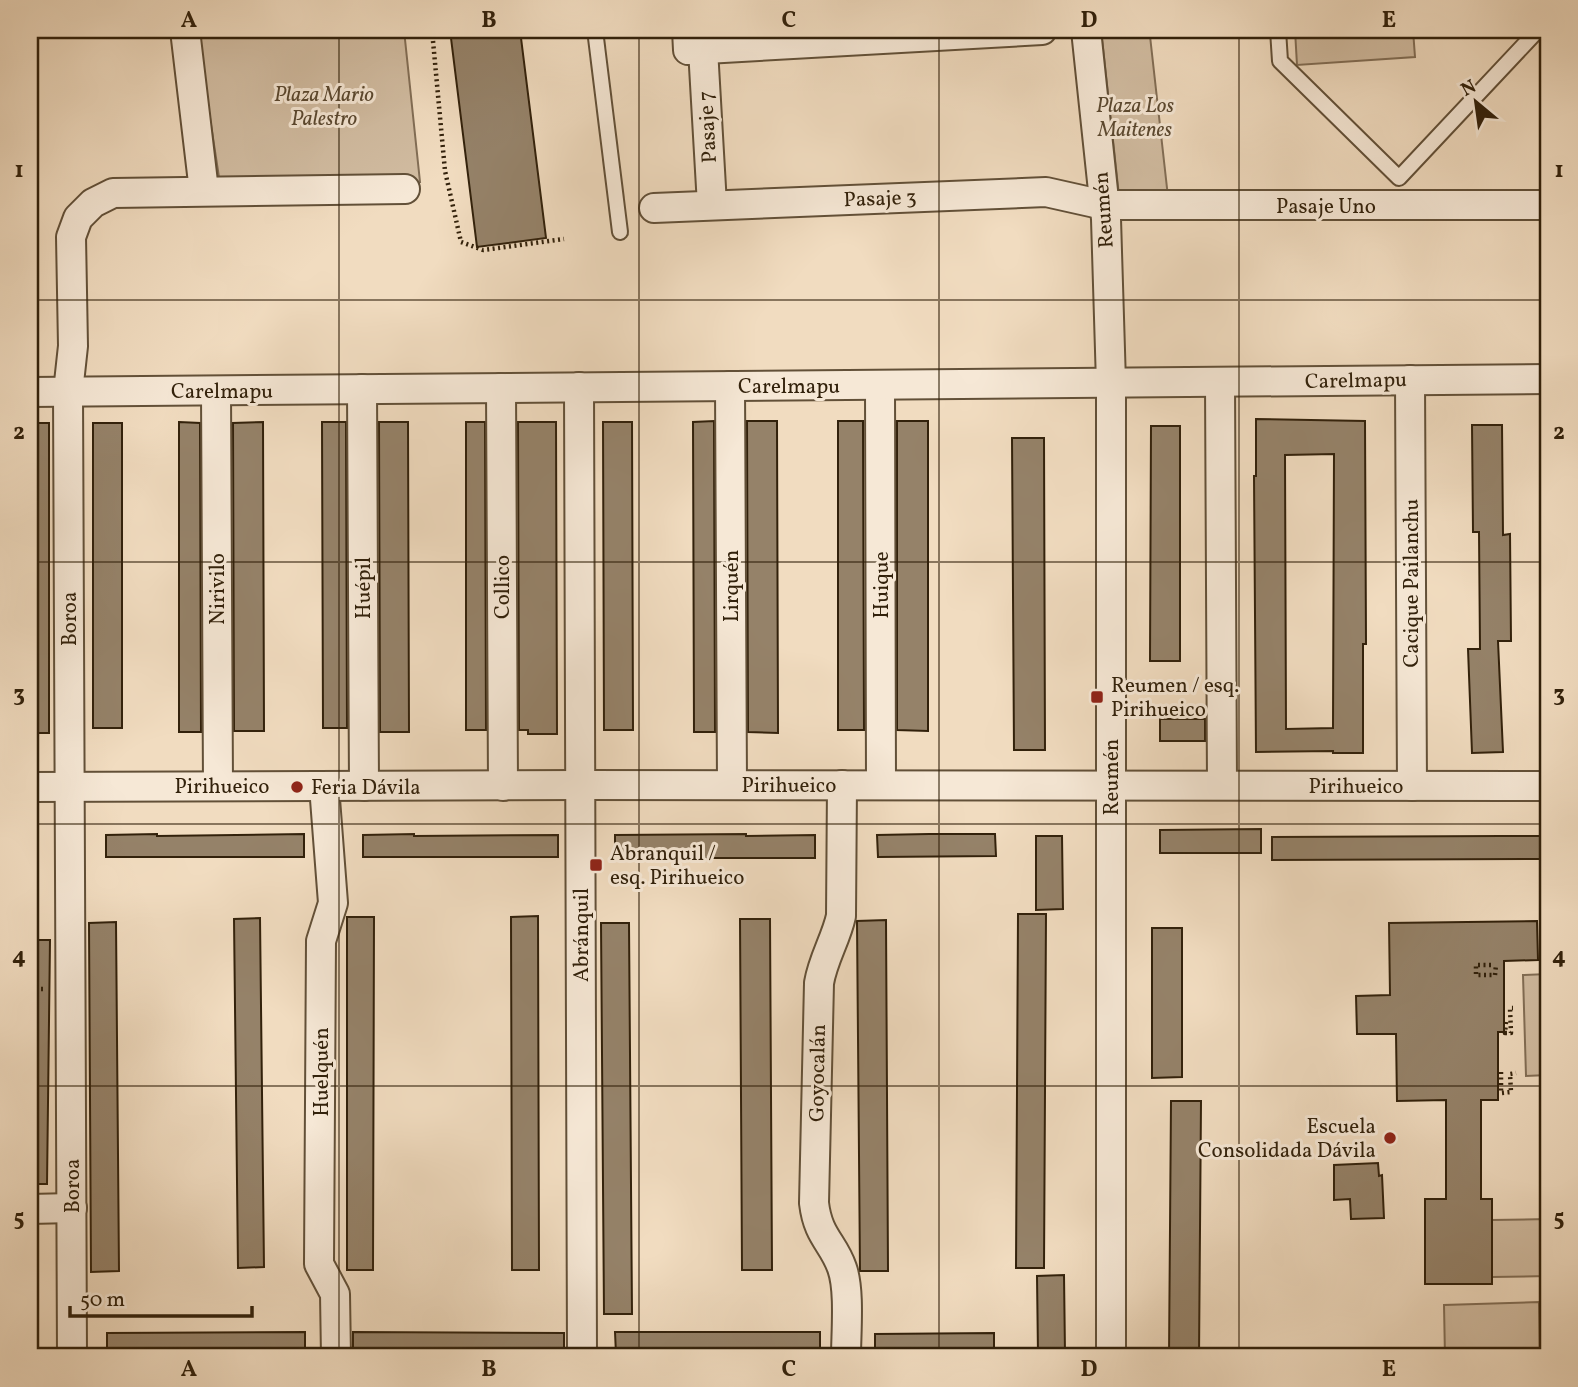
<svg xmlns="http://www.w3.org/2000/svg" width="1578" height="1387" font-family="Vollkorn,serif">
<rect width="100%" height="100%" fill="#f1dcc0"/>
<filter id="stains"><feTurbulence type="fractalNoise" baseFrequency=".00286" numOctaves="4"/><feColorMatrix values="0 0 0 0 .2 0 0 0 0 .09 0 0 0 0 .02 0 0 0 .5 -.17"/></filter>
<radialGradient id="worn" r=".72"><stop offset=".6" stop-color="#630" stop-opacity="0"/><stop offset="1" stop-color="#630" stop-opacity=".3"/></radialGradient>
<g fill="#d1bca1" stroke="#826e56" stroke-width="2">
<path d="M233 30H404L420 182 220 184 197 33Z"/>
<path d="M1295 30H1413L1415 57 1297 65Z"/>
<path d="M1150 36 1168 197 1119 196 1102 38Z"/>
<path d="M1548 974V1075L1526 1076 1523 975Z"/>
<path d="M1548 1219V1276L1492 1277V1220Z"/>
<path d="M1539 1302 1540 1357H1445L1444 1305Z"/>
</g>
<g fill="#958269" stroke="#32210b" stroke-width="2" fill-rule="evenodd">
<path d="M450 30H520L546 238 477 247Z"/>
<path d="M1256 419 1365 421 1366 644H1363V753H1333V751L1256 752 1254 476H1256ZM1334 454 1333 728 1286 729 1285 455Z"/>
<path d="M714 421 715 732H694L693 422Z"/>
<path d="M747 421H777L778 733 748 732Z"/>
<path d="M838 421H863L864 730H838Z"/>
<path d="M897 421H928V731L897 730Z"/>
<path d="M179 422 200 423 201 732H179Z"/>
<path d="M263 422 264 731H234L233 423Z"/>
<path d="M322 422H346L347 728H323Z"/>
<path d="M379 422H408L409 732H380Z"/>
<path d="M466 422H485L486 730H466Z"/>
<path d="M518 422H556L557 734H528V730H519Z"/>
<path d="M603 422H632L633 730H604Z"/>
<rect x="30" y="423" width="19" height="310"/>
<rect x="93" y="423" width="29" height="305"/>
<path d="M1472 425H1502L1503 535 1510 534 1511 641H1498L1503 752 1472 753 1468 649H1480L1479 532H1473Z"/>
<path d="M1151 426H1180V661H1150Z"/>
<path d="M1012 438H1044L1045 750H1014Z"/>
<rect x="1160" y="719" width="45" height="22"/>
<path d="M1261 829V853H1160V830Z"/>
<path d="M157 834V836L304 834V857H106V835Z"/>
<path d="M414 834V836L558 835V857H363V835Z"/>
<path d="M746 834V836L815 835V858H615V835Z"/>
<path d="M929 834H995L996 856 878 857 877 835Z"/>
<path d="M1036 836H1062L1063 909 1036 910Z"/>
<path d="M1501 836H1548V859L1272 860V837Z"/>
<path d="M1018 914H1046L1044 1268H1016Z"/>
<path d="M538 916 539 1270H512L511 917Z"/>
<path d="M347 917H374L373 1270H347Z"/>
<path d="M260 918 264 1267 238 1268 234 919Z"/>
<path d="M740 919H770L772 1270H742Z"/>
<path d="M886 920 888 1271H860L857 921Z"/>
<path d="M1537 921 1538 960 1504 961V1032H1498V1100H1481V1199H1492V1284H1425V1199H1446V1100L1397 1101 1396 1034H1357L1356 996 1390 995 1389 923Z"/>
<path d="M116 922 119 1271 91 1272 89 923Z"/>
<path d="M601 923H629L632 1314H604Z"/>
<path d="M1152 928H1182V1077L1152 1078Z"/>
<path d="M30 940H50L47 1184H30Z"/>
<path d="M1171 1101H1201L1199 1357H1169Z"/>
<path d="M1378 1163 1379 1176 1382 1175 1384 1218 1351 1219 1350 1199 1334 1200V1165Z"/>
<path d="M1064 1275 1065 1354H1038L1037 1276Z"/>
<path d="M305 1332V1353L107 1356V1333Z"/>
<path d="M353 1332 564 1333V1355L353 1354Z"/>
<path d="M615 1332H820V1354H616Z"/>
<path d="M994 1333V1355H875V1334Z"/>
</g>
<g fill="none" stroke-linecap="round" stroke-linejoin="round">
<defs>
<g id="service">
<path d="M595 30 620 232"/>
<path d="M1278 30 1280 61 1399 178 1538 30"/>
</g>
<g id="minor">
<path d="M185 30 204 191"/>
<path d="M687 30 688 50 1042 30"/>
<path d="M1086 30 1106 219 1111 383V1357"/>
<path d="M703 49 712 205"/>
<path d="M654 208 1046 192 1104 205H1548"/>
<path d="M1410 380 1412 786"/>
<path d="M1220 382 1222 785"/>
<path d="M880 385 881 785"/>
<path d="M730 386 732 785"/>
<path d="M579 387 582 1357"/>
<path d="M501 388 503 786"/>
<path d="M362 389 364 786"/>
<path d="M216 391 218 786"/>
<path d="M30 392 1548 379"/>
<path d="M842 785 841 916C836 939 823 959 819 983L814 1203C818 1237 833 1242 842 1268 850 1290 846 1333 846 1357"/>
<path d="M324 786 333 903 321 941 319 1264 335 1294 336 1357"/>
<path d="M30 787 580 785 1548 786"/>
<path d="M30 1209 72 1208"/>
<path d="M72 1357 68 392 73 346 71 237 78 218 93 203 113 193 405 189"/>
</g>
</defs>
<use href="#service" stroke="#625038" stroke-width="18"/>
<use href="#minor" stroke="#625038" stroke-width="32"/>
<g stroke="#32210b" stroke-width="4.5" stroke-dasharray="2 3.5" stroke-linecap="butt">
<path d="M432 30 445 171 461 242 483 250 564 239"/>
<path d="M1491 965H1476V975H1495L1496 965"/>
<path d="M30 989H45"/>
<path d="M1506 1022 1505 1033H1511L1510 1008H1513"/>
<path d="M1501 1072V1093L1511 1092 1510 1074 1516 1073"/>
</g>
<use href="#service" stroke="#f6e8d6" stroke-width="14"/>
<use href="#minor" stroke="#f6e8d6" stroke-width="28"/>
</g>
<path fill="none" stroke="#32210b" stroke-width="2" stroke-opacity="0.55" d="M339 30V1357M639 30V1357M939 30V1357M1239 30V1357M30 300H1548M30 562H1548M30 824H1548M30 1086H1548"/>
<g fill="#8f2418" stroke="#f6e8d6" stroke-width="2.5">
<rect x="1090" y="690" width="14" height="14" rx="3.5"/>
<circle cx="297" cy="787" r="7"/>
<rect x="589" y="858" width="14" height="14" rx="3.5"/>
<circle cx="1390" cy="1138" r="7"/>
</g>
<g text-anchor="middle" stroke-width="6" stroke-linejoin="round" paint-order="stroke">
<g font-size="21" font-style="italic" fill="#5a4830" stroke="#f6e8d6">
<text x="324" y="101">Plaza Mario<tspan x="324" dy="24">Palestro</tspan></text>
<text x="1135" y="112">Plaza Los<tspan x="1135" dy="24">Maitenes</tspan></text>
</g>
<g font-size="21" fill="#32210b" stroke="#f6e8d6">
<text transform="translate(707 127) rotate(-93)" y="7">Pasaje 7</text>
<text transform="translate(880 198) rotate(-2)" y="7">Pasaje 3</text>
<text x="1326" y="213">Pasaje Uno</text>
<text transform="translate(1103 210) rotate(-94)" y="7">Reumén</text>
<text transform="translate(1356 380) rotate(-1)" y="7">Carelmapu</text>
<text x="789" y="393">Carelmapu</text>
<text x="222" y="398">Carelmapu</text>
<text transform="translate(1411 583) rotate(-90)" y="7">Cacique Pailanchu</text>
<text transform="translate(881 585) rotate(-90)" y="7">Huique</text>
<text transform="translate(731 586) rotate(-90)" y="7">Lirquén</text>
<text transform="translate(502 587) rotate(-90)" y="7">Collico</text>
<text transform="translate(363 588) rotate(-90)" y="7">Huépil</text>
<text transform="translate(217 589) rotate(-90)" y="7">Nirivilo</text>
<text transform="translate(69 619) rotate(-90)" y="7">Boroa</text>
<text transform="translate(1111 777) rotate(-90)" y="7">Reumén</text>
<text x="789" y="792">Pirihueico</text>
<text x="222" y="793">Pirihueico</text>
<text x="1356" y="793">Pirihueico</text>
<text transform="translate(581 935) rotate(-90)" y="7">Abránquil</text>
<text transform="translate(321 1072) rotate(-90)" y="7">Huelquén</text>
<text transform="translate(817 1073) rotate(-89)" y="7">Goyocalán</text>
<text transform="translate(72 1186) rotate(-90)" y="7">Boroa</text>
</g>
<g font-size="21" fill="#32210b" stroke="#f6e8d6" text-anchor="start">
<text x="1111" y="692">Reumen / esq.<tspan x="1111" dy="24">Pirihueico</tspan></text>
<text x="311" y="794">Feria Dávila</text>
<text x="610" y="860">Abranquil /<tspan x="610" dy="24">esq. Pirihueico</tspan></text>
<text x="1376" y="1133" text-anchor="end">Escuela<tspan x="1376" dy="24">Consolidada Dávila</tspan></text>
</g>
</g>
<rect width="1578" height="1387" fill="none" stroke="#f1dcc0" stroke-width="77"/>
<g transform="translate(1476 102) rotate(331)" stroke="#f6e8d6" stroke-width="5" paint-order="stroke">
<path d="M0-5L12 26L0 18L-12 26Z" fill="#32210b"/>
<text y="-10" font-size="19" font-weight="bold" text-anchor="middle" fill="#32210b">N</text>
</g>
<path d="M70 1306v10h182v-10" fill="none" stroke="#32210b" stroke-width="3.5"/>
<text x="80" y="1306" font-size="21" fill="#32210b" stroke="#f6e8d6" stroke-width="5" paint-order="stroke">50 m</text>
<rect x="38" y="38" width="1502" height="1310" fill="none" stroke="#32210b" stroke-width="2.5"/>
<g font-size="23" text-anchor="middle" font-weight="bold" fill="#32210b">
<text x="189" y="27">A</text>
<text x="489" y="27">B</text>
<text x="789" y="27">C</text>
<text x="1089" y="27">D</text>
<text x="1389" y="27">E</text>
<text x="19" y="177">1</text>
<text x="1559" y="177">1</text>
<text x="19" y="439">2</text>
<text x="1559" y="439">2</text>
<text x="19" y="701">3</text>
<text x="1559" y="701">3</text>
<text x="19" y="963">4</text>
<text x="1559" y="963">4</text>
<text x="19" y="1225">5</text>
<text x="1559" y="1225">5</text>
<text x="189" y="1376">A</text>
<text x="489" y="1376">B</text>
<text x="789" y="1376">C</text>
<text x="1089" y="1376">D</text>
<text x="1389" y="1376">E</text>
</g>
<rect width="100%" height="100%" filter="url(#stains)"/>
<rect width="100%" height="100%" fill="url(#worn)"/>
</svg>
